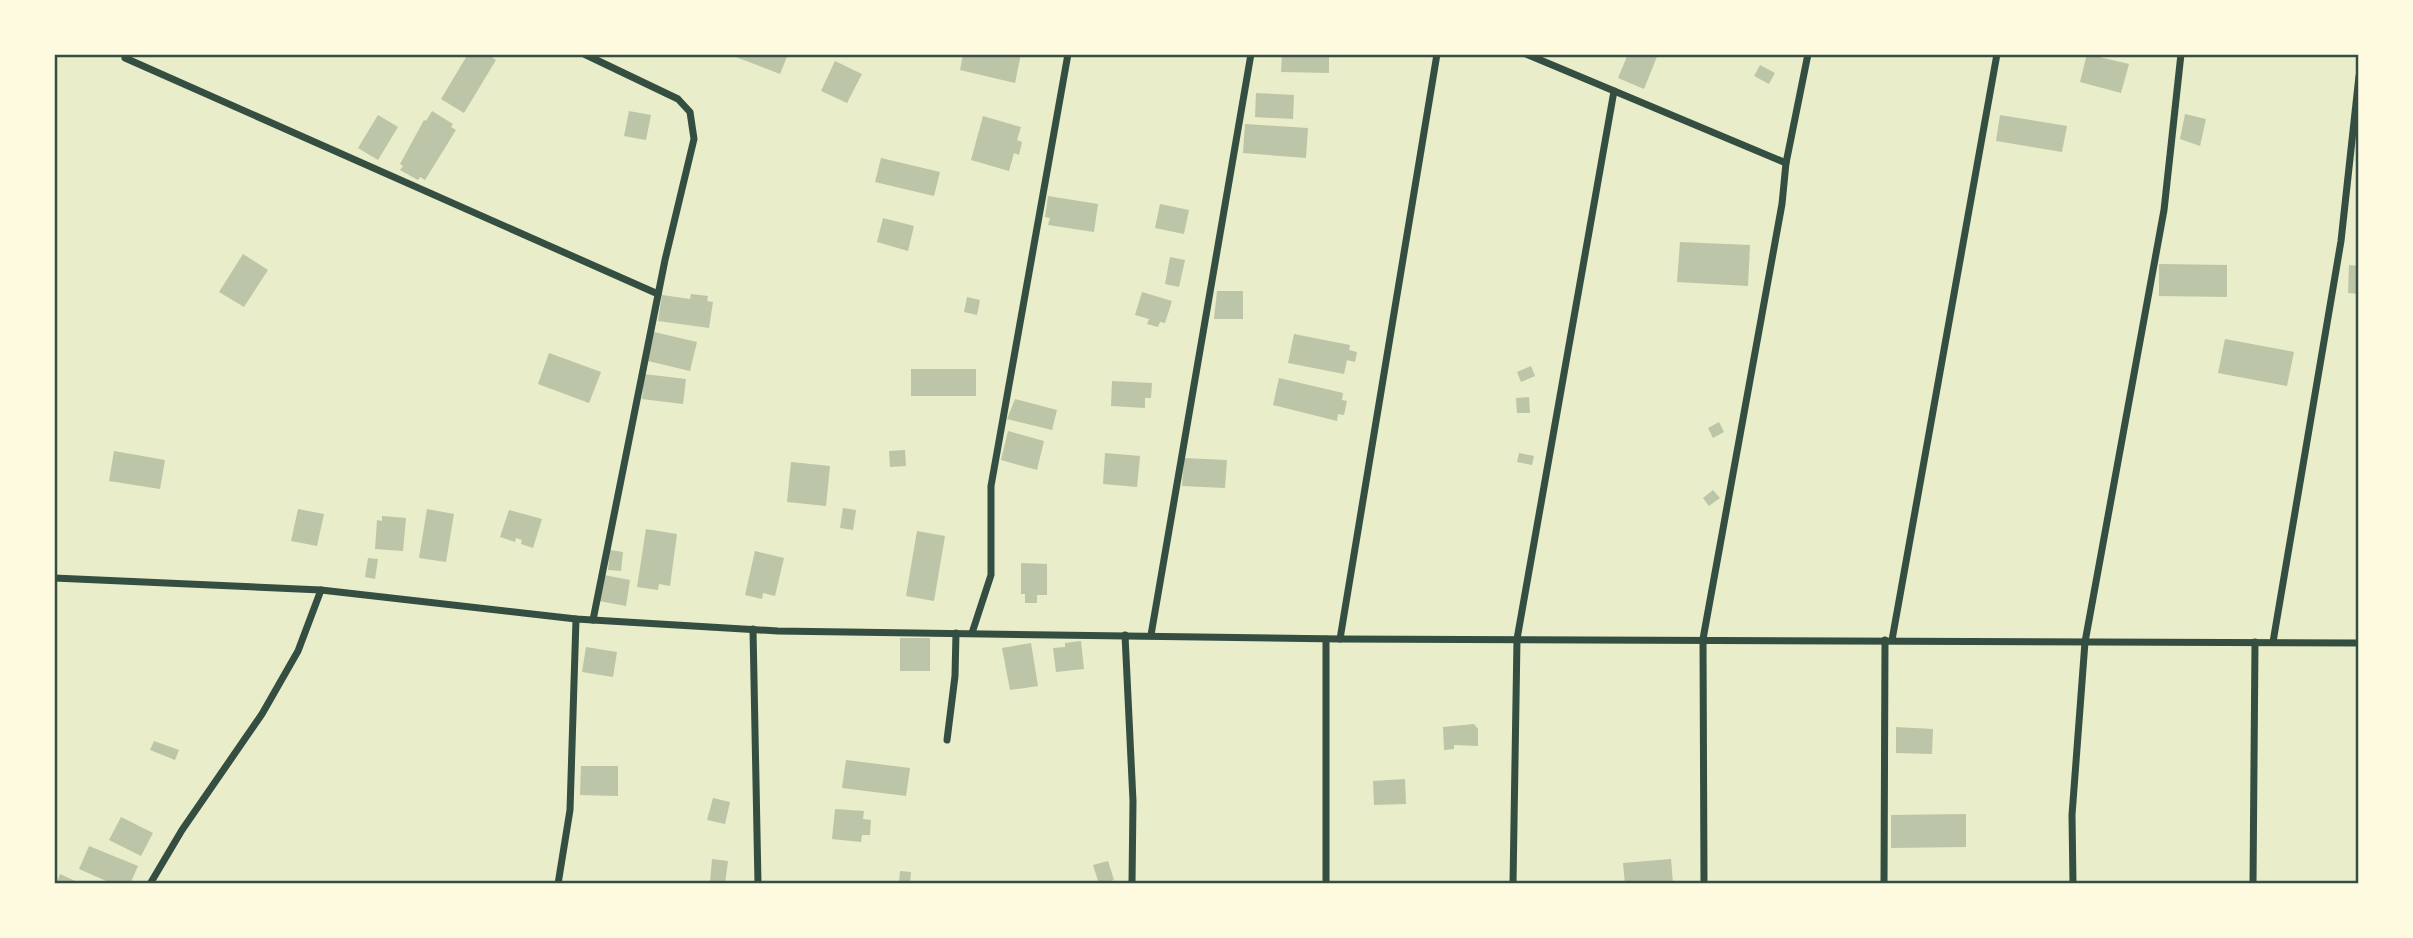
<svg xmlns="http://www.w3.org/2000/svg" width="2413" height="938" font-family="'Titillium Web',sans-serif">
<rect width="100%" height="100%" fill="#e9edc9"/>
<g fill="#bcc5a7">
<path d="M468 54H487L496 60 464 113 441 99Z"/>
<path d="M728 54H788L780 74Z"/>
<path d="M963 54H1021L1015 83 960 70Z"/>
<path d="M1282 54H1329V73L1281 72Z"/>
<path d="M1628 54H1658L1644 89 1618 78Z"/>
<path d="M2087 54 2129 64 2121 93 2080 82Z"/>
<path d="M835 61 862 74 847 103 821 91Z"/>
<path d="M1760 65 1775 73 1769 84 1754 76Z"/>
<path d="M1256 93 1294 95 1293 119 1255 117Z"/>
<path d="M432 111 453 124 451 127 456 130 425 180 420 177 418 180 400 170 403 166 400 164 424 120 426 121Z"/>
<path d="M629 111 651 115 646 140 624 136Z"/>
<path d="M2185 114 2206 119 2200 146 2180 139Z"/>
<path d="M378 115 398 127 378 160 358 148Z"/>
<path d="M2000 115 2067 126 2062 152 1996 141Z"/>
<path d="M983 116 1021 127 1017 140 1022 142 1019 155 1014 153 1009 171 971 160Z"/>
<path d="M1245 124 1308 128 1306 158 1243 153Z"/>
<path d="M881 158 940 172 934 196 875 182Z"/>
<path d="M1048 196 1098 204 1094 232 1048 225 1050 218 1045 217Z"/>
<path d="M1160 204 1189 210 1184 234 1155 228Z"/>
<path d="M883 218 914 226 908 251 877 242Z"/>
<path d="M1680 242 1750 245 1748 286 1677 282Z"/>
<path d="M243 254 268 270 244 307 219 292Z"/>
<path d="M1170 257 1185 260 1179 287 1165 284Z"/>
<path d="M2159 264 2227 265V297L2159 296Z"/>
<path d="M2349 265 2359 266V294L2348 293Z"/>
<path d="M1217 291H1243V319H1214Z"/>
<path d="M1142 292 1172 301 1165 323 1160 322 1158 327 1147 324 1149 319 1135 315Z"/>
<path d="M691 294 708 296 707 301 713 302 709 328 658 321 662 295 690 299Z"/>
<path d="M967 297 980 300 977 315 964 312Z"/>
<path d="M654 332 697 342 690 371 648 361Z"/>
<path d="M1294 334 1350 345 1349 350 1357 352 1355 362 1347 360 1344 374 1288 363Z"/>
<path d="M2225 339 2294 352 2287 386 2218 373Z"/>
<path d="M549 353 601 372 589 403 538 384Z"/>
<path d="M1531 366 1535 376 1521 382 1517 372Z"/>
<rect x="911" y="369" width="65" height="27"/>
<path d="M644 374 686 379 683 404 642 399Z"/>
<path d="M1279 378 1343 393 1342 400 1347 401 1344 415 1338 414 1337 421 1273 405Z"/>
<path d="M1112 381 1152 383 1151 398H1145V408L1111 406Z"/>
<path d="M1529 397 1530 413H1517L1516 398Z"/>
<path d="M1015 399 1057 410 1052 430 1007 419Z"/>
<path d="M1719 422 1724 432 1713 438 1708 428Z"/>
<path d="M1008 431 1044 441 1037 470 1001 460Z"/>
<path d="M905 450 906 466 890 467 889 451Z"/>
<path d="M114 451 165 460 160 489 109 481Z"/>
<path d="M1105 453 1140 456 1137 487 1103 484Z"/>
<path d="M1519 453 1534 456 1532 465 1517 462Z"/>
<path d="M1184 458 1227 460 1225 488 1182 486Z"/>
<path d="M791 462 830 466 826 506 787 502Z"/>
<path d="M1713 490 1720 498 1709 506 1703 498Z"/>
<path d="M843 508 856 510 853 530 840 528Z"/>
<path d="M298 509 324 514 317 546 291 541Z"/>
<path d="M427 509 454 514 446 562 419 558Z"/>
<path d="M509 510 542 519 533 548 521 544 522 540 516 538 515 542 500 537Z"/>
<path d="M382 516 406 518 403 551 375 549 377 520 382 521Z"/>
<path d="M646 529 677 534 670 586 659 584 658 590 637 587Z"/>
<path d="M917 531 945 536 934 601 906 596Z"/>
<path d="M610 550 623 552 621 571 608 570Z"/>
<path d="M755 551 784 558 775 596 763 593 762 599 745 595Z"/>
<path d="M368 558 378 559 375 579 365 577Z"/>
<path d="M1021 563 1047 564V595H1037V603H1025V594H1021Z"/>
<path d="M604 575 630 580 626 606 599 601Z"/>
<rect x="900" y="638" width="30" height="33"/>
<path d="M1081 641 1084 669 1056 672 1053 648 1065 647V643Z"/>
<path d="M1031 643 1038 686 1010 690 1002 648Z"/>
<path d="M586 647 617 652 613 677 582 672Z"/>
<path d="M1474 724 1478 729V746L1454 745V749L1444 750 1443 727Z"/>
<path d="M1896 727 1933 729 1932 754 1896 753Z"/>
<path d="M154 741 179 750 175 760 150 750Z"/>
<path d="M846 760 910 768 906 796 842 788Z"/>
<path d="M581 766H618V796L580 795Z"/>
<path d="M1405 779 1406 804 1374 805 1373 781Z"/>
<path d="M713 798 730 802 725 824 707 820Z"/>
<path d="M835 809 864 811 863 819 871 820 870 835H862L861 842 832 839Z"/>
<path d="M1966 814V847L1891 848V815Z"/>
<path d="M121 817 153 833 141 856 109 840Z"/>
<path d="M89 846 138 866 130 884H113L79 869Z"/>
<path d="M712 859 728 861 725 884 710 883Z"/>
<path d="M1671 859 1673 884H1625L1623 863Z"/>
<path d="M1108 861 1114 880 1099 884 1093 865Z"/>
<path d="M900 871 911 872 910 884H899Z"/>
<path d="M60 874 82 884H56Z"/>
</g>
<g fill="none" stroke-linecap="round" stroke-linejoin="round">
<g stroke="#344e41" stroke-width="7">
<path d="M584 54 678 99 690 112 694 139 665 260 593 620"/>
<path d="M1526 54 1786 163"/>
<path d="M125 58 658 294"/>
<path d="M54 578 321 590 576 619 778 631 1340 639 2359 643"/>
<path d="M753 629 758 884"/>
<path d="M972 633 991 575V486L1068 54"/>
<path d="M1125 635 1133 801 1132 884"/>
<path d="M1151 635 1251 54"/>
<path d="M1326 639V884"/>
<path d="M1340 639 1437 54"/>
<path d="M1892 640 1997 54"/>
<path d="M2273 642 2341 241 2359 76"/>
<path d="M947 740 955 676 956 633"/>
<path d="M150 884 182 830 262 714 298 651 321 590"/>
<path d="M558 884 570 810 576 619"/>
<path d="M1513 884 1517 639 1614 91"/>
<path d="M1704 884 1703 639 1782 204 1786 163 1808 54"/>
<path d="M1884 884 1885 640"/>
<path d="M2073 884 2072 815 2085 642 2164 210 2181 54"/>
<path d="M2253 884 2255 642"/>
</g>
</g>
<rect width="2413" height="938" fill="none" stroke="#fefae0" stroke-width="112"/>
<rect x="56" y="56" width="2301" height="826" fill="none" stroke="#344e41" stroke-width="2.5"/>
</svg>
